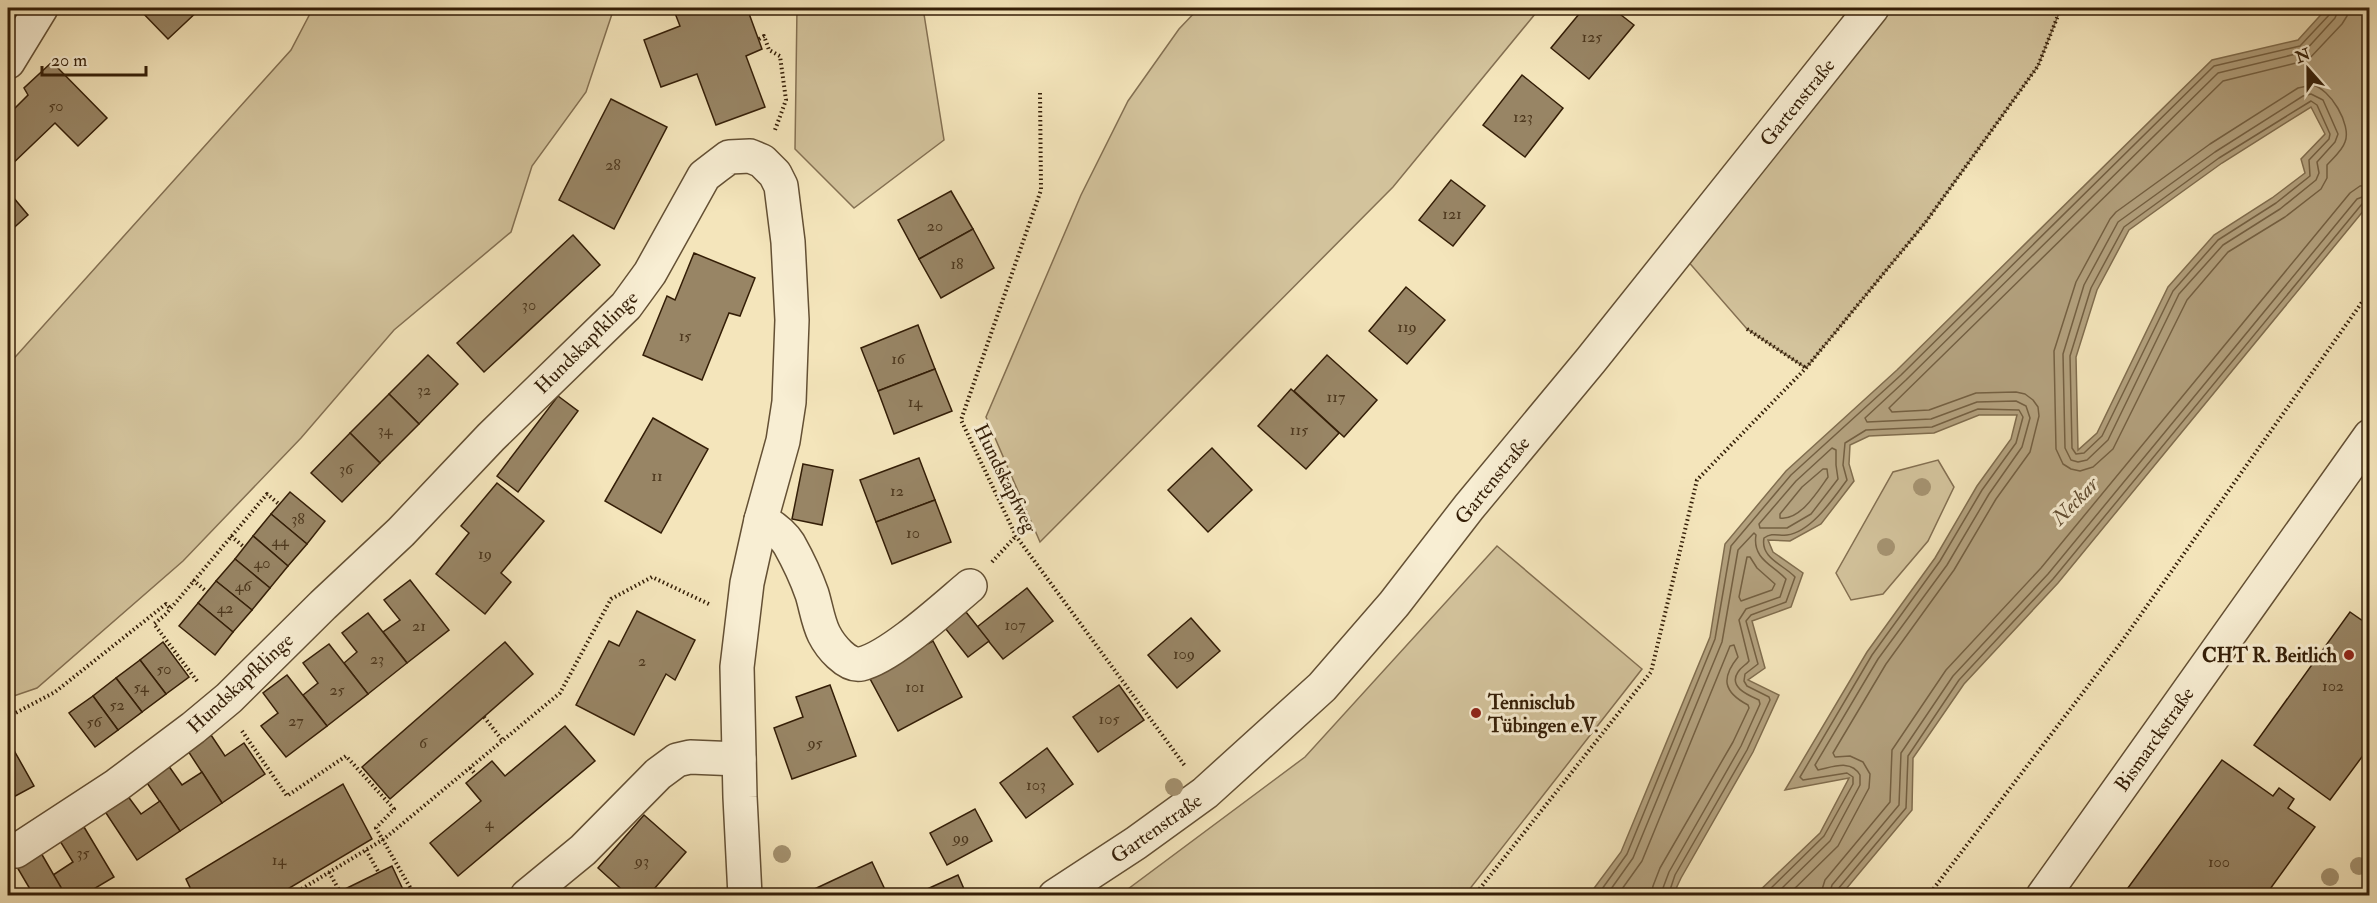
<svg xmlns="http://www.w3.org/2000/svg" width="2377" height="903" font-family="'IM FELL Double Pica',serif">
<rect width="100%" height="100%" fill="#f4e5bb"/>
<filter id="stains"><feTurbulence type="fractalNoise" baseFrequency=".00333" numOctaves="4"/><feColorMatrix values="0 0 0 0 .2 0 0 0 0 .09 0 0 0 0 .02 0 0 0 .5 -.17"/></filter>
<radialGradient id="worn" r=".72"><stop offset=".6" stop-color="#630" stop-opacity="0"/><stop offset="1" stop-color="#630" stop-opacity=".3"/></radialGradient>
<g fill="#d3c39c" stroke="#847052" stroke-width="1.5">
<path d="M313 8H614L586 92 532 166 511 232 394 330 301 438 183 561 37 688 8 698V365L291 50Z"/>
<path d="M797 8H923L944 140 854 208 795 149Z"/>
<path d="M1199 8H1540L1393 187 1040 542 986 417 1081 195 1128 101 1179 29Z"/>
<path d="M1872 8H2061L2038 66 1925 223 1806 368 1747 329 1679 251Z"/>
<path d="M1938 460 1954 487 1928 541 1883 594 1851 600 1836 573 1893 472Z"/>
<path d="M1497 546 1642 669 1465 895H1120L1305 757Z"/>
</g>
<path fill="#b3a17e" stroke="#806d4e" stroke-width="1.5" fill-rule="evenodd" d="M2327 8H2369V204L2058 583 1964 684 1913 758 1912 810 1841 895H1755L1820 833 1849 778 1785 790 1867 652 1935 558 1977 486 2011 439 2017 415H1979L1934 433 1869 436 1850 445 1849 464 1854 481 1821 524 1790 541 1768 540 1773 552 1803 573 1791 607 1752 621 1765 668 1748 680 1779 695 1753 752 1681 878 1673 895H1589L1621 852 1710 637 1725 544 1786 471 1897 370 2212 60 2298 40ZM2311 107 2325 134 2301 159 2305 173 2272 198 2214 235 2168 287 2097 433 2078 450 2076 357 2097 290 2129 230 2222 163Z"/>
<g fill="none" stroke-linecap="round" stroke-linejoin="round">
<g stroke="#746042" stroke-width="1.5">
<path d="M2312 85C2330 88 2352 125 2345 142 2342 151 2333 158 2327 165V178L2321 189 2285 217 2228 252 2187 300 2113 449 2093 467 2080 471 2071 469 2063 464 2056 449 2054 351 2076 282 2110 219 2116 212 2210 144 2298 88Z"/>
<path d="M2311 94 2323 100 2338 134 2335 142 2317 162 2319 173 2316 180 2280 209 2223 245 2179 294 2108 440 2087 460 2078 462 2071 460 2065 448 2063 354 2084 285 2118 222 2215 152 2303 96Z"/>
<path d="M2311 101 2317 105 2330 134 2329 139 2309 160 2310 176 2276 203 2218 240 2173 291 2102 436 2084 453 2076 454 2072 448 2070 356 2091 288 2124 227 2219 158Z"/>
<path d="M1832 448 1836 450V465L1838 479 1811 514 1787 528H1760L1759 524 1796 481Z"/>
<path d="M1823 469H1827L1828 477C1818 491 1800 521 1780 518V514L1802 487Z"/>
<path d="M1747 557H1750L1757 568 1775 584 1772 590 1741 601 1739 597Z"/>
<path d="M1597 896 1627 854 1715 639 1731 546 1791 475 1901 375 2214 66 2300 46 2330 14 2331 8"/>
<path d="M1606 896 1633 858 1722 642 1738 550 1754 533 1756 535C1752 559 1773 565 1786 579L1780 597 1746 609 1739 620 1749 661C1746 665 1741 667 1738 672 1728 687 1748 695 1759 700L1760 704 1741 746 1669 872 1660 896"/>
<path d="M1617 896 1642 861 1730 646 1734 645 1738 657C1721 678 1723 692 1748 705L1749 708 1733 742 1660 868 1653 886 1651 896"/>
<path d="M1668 896 1675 875 1747 750 1770 700 1769 697 1747 686 1744 681 1745 674 1758 664 1746 621 1751 615 1786 602 1795 577C1784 565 1760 558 1764 538 1772 532 1779 536 1787 535 1811 532 1833 499 1847 480L1843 465 1845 443 1866 430 1932 427 1978 409 2019 410 2023 417 2016 443 1982 490 1940 561 1872 655 1800 777 1803 780 1847 773 1853 777V784L1824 836 1763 896"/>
<path d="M1774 896 1830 841 1860 785V775C1851 759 1833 767 1818 770L1815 765 1878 659 1947 565 1989 494 2022 447 2030 418 2026 406 2016 401 1977 402 1931 419 1867 422 1865 418 1906 380 2218 73 2304 52 2335 18 2339 8"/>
<path d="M1787 896 1838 846 1869 788 1870 774 1863 762 1850 756 1835 757 1833 753 1886 664 1954 570 1996 499 2030 452 2039 416 2038 407 2033 400 2025 394 2016 392 1976 393 1929 410 1892 412 1889 408 2223 81 2308 60 2342 24 2347 16 2348 8"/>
<path d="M1820 896 1825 880 1890 802 1892 750 1946 670 2041 568 2350 193 2360 186 2370 185"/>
<path d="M1829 896 1832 885 1899 805 1901 753 1953 676 2048 574 2357 199 2370 194"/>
<path d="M1837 896 1838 889 1906 808 1908 756 1959 680 2053 579 2362 204 2370 202"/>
</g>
</g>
<g fill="#988565" stroke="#341e07" stroke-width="1.5">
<path d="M138 8H201L168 39Z"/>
<path d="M673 8H747L762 49 746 56 765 107 716 125 697 74 661 87 644 40 680 26Z"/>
<path d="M1584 8H1612L1634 25 1589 79 1551 48Z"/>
<path d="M52 62 107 118 78 146 55 123 8 168V115L28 95 24 88Z"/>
<path d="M1522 75 1563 108 1525 157 1483 125Z"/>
<path d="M611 99 667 127 614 229 559 200Z"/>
<path d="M1451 180 1485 206 1453 246 1419 220Z"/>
<path d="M8 191 28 215 8 233Z"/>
<path d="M951 191 973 229 919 259 898 220Z"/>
<path d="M973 229 994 268 941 298 919 259Z"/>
<path d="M573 235 600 265 484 372 457 343Z"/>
<path d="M694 253 755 278 740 316 729 313 702 380 643 355 667 296 675 300Z"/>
<path d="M1406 287 1445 320 1407 364 1369 331Z"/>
<path d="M918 325 935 369 878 391 861 348Z"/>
<path d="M428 355 458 384 419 424 389 394Z"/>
<path d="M1327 355 1377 400 1344 437 1294 391Z"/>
<path d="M935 369 952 411 894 434 878 391Z"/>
<path d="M1291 389 1339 433 1306 469 1258 426Z"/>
<path d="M389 394 419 424 380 463 350 433Z"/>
<path d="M558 396 578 411 518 492 497 476Z"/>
<path d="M653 418 708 449 661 533 605 501Z"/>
<path d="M350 433 380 463 342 502 311 473Z"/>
<path d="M1212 448 1252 490 1208 532 1168 490Z"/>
<path d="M919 458 935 500 876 522 860 480Z"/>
<path d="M803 464 833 470 822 525 792 519Z"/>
<path d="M497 483 544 521 501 573 511 582 485 614 436 574 469 533 461 526Z"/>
<path d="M290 492 325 521 307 544 271 514Z"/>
<path d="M935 500 951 542 892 564 876 522Z"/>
<path d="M271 514 307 544 288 566 253 536Z"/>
<path d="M253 536 288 566 270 588 235 559Z"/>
<path d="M235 559 270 588 252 610 216 581Z"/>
<path d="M410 580 449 630 407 663 383 632 400 620 384 600Z"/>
<path d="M216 581 252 610 233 632 198 603Z"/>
<path d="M1027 588 1053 621 1003 659 977 627Z"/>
<path d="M198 603 233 632 215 655 179 626Z"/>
<path d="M637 611 695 640 675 680 666 674 634 735 576 705 609 641 619 646Z"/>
<path d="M966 612 989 641 968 657 945 628Z"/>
<path d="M2350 612 2370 626V746L2330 800 2254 745Z"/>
<path d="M368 613 407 663 368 694 344 663 357 652 342 633Z"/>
<path d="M1191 618 1220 651 1177 688 1148 655Z"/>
<path d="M933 641 962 697 898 731 868 675Z"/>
<path d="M163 642 189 677 166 694 140 660Z"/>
<path d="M505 642 533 674 390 799 362 767Z"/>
<path d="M329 644 368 694 327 726 303 695 318 683 303 663Z"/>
<path d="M140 660 166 694 142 712 116 678Z"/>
<path d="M287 675 327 726 286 757 261 726 278 713 263 693Z"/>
<path d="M116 678 142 712 118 730 93 696Z"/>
<path d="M830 685 856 756 792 779 774 728 803 717 796 697Z"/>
<path d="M1119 685 1144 720 1098 752 1073 717Z"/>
<path d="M93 696 118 730 95 747 69 713Z"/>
<path d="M565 726 595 761 458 876 430 843 481 801 466 783 492 761 505 776Z"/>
<path d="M211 735 225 756 244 743 265 774 222 803 188 751Z"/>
<path d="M11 745 34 786 8 800V747Z"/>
<path d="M1047 748 1073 784 1026 818 1000 783Z"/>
<path d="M2222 760 2273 796 2279 788 2294 799 2288 808 2315 827 2265 896H2122Z"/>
<path d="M168 765 182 785 202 772 222 803 180 831 145 780Z"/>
<path d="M343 784 372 839 276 896H194L186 879Z"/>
<path d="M127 795 141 814 160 801 180 831 137 860 104 810Z"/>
<path d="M975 809 992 841 947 865 930 833Z"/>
<path d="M644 815 686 852 648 896H629L598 868Z"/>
<path d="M84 827 114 877 82 896H66L53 875 73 862 60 841Z"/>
<path d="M41 853 66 896H19L30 889 17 867Z"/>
<path d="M872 862 888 896H807L806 893Z"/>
<path d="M392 866 406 896H333L343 890Z"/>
<path d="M958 875 967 896H927L925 890Z"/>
</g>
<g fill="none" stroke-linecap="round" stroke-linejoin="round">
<defs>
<g id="minor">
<path d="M8 62 41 8"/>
<path d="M761 520C772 526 782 533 789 544 798 560 806 577 812 594 816 607 818 622 824 634 830 646 847 667 861 664 891 657 945 607 970 586"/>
<path d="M16 851 117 785 193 728 229 698 323 605 401 532 491 437 626 306 650 273 704 176 717 166 729 157 750 156 762 161 775 174 781 186 788 242 792 320 789 402 783 441 761 520 747 583 737 667 740 797 745 896"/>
<path d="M527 896 583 850 658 774 677 760 690 757 739 759"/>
<path d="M1055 896 1136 843 1205 793 1322 687 1394 604 1469 507 1591 360 1872 8"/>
<path d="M2043 896 2370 436"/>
</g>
</defs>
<use href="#minor" stroke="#645034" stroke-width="36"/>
<g stroke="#341e07" stroke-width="4" stroke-dasharray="1.5 3" stroke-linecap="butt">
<path d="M759 39 764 36 769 50 780 56 786 100 775 130"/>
<path d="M1040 93 1041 190 961 420 1016 536 1185 766"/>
<path d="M1747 329 1806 368"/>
<path d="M231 536 244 547"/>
<path d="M992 562 1016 536"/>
<path d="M193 580 207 592"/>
<path d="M197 681 154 624 166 614 267 494 280 505"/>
<path d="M8 717 55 692 166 604 170 608"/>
<path d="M484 717 503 741"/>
<path d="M242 731 287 796 346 756 394 809 376 828 415 896"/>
<path d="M470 768 476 775"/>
<path d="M366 850 379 873"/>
<path d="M329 872 340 892"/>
<path d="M280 893 281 896"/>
<path d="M290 896 384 839 560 693 611 599 652 577 711 605"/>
<path d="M463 896 470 892 472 896"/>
<path d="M1474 896 1651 672 1697 480 1806 368 1925 223 2038 66 2061 8"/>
<path d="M1928 896 2120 644 2370 291"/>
</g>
<use href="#minor" stroke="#f8eed3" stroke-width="33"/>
</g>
<g fill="#a59371">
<circle cx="1922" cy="487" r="9"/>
<circle cx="1886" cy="547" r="9"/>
<circle cx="1174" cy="787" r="9"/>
<circle cx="782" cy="854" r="9"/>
<circle cx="2359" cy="866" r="9"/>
<circle cx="2330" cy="877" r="9"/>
</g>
<g fill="#8f2418" stroke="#f8eed3" stroke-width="2">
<circle cx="2349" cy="655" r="6"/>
<circle cx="1476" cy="713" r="6"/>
</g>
<g text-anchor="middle" stroke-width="6" stroke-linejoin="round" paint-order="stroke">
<g font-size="16" fill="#4d381e">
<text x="1592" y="42">125</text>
<text x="56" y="111">50</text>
<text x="1523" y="122">123</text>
<text x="613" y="170">28</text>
<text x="1452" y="219">121</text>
<text x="935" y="231">20</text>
<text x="957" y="269">18</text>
<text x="529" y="310">30</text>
<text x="1407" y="332">119</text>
<text x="685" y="341">15</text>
<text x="898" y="364">16</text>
<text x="424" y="395">32</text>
<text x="1336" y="402">117</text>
<text x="915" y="407">14</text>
<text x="385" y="435">34</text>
<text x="1299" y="435">115</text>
<text x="346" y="474">36</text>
<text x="657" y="481">11</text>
<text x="897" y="496">12</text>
<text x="298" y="524">38</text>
<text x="913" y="538">10</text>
<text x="280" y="546">44</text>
<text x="485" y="559">19</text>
<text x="262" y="568">40</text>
<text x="243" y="591">46</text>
<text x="225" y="613">42</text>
<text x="1015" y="630">107</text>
<text x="419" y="631">21</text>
<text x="1184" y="659">109</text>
<text x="377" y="664">23</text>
<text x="642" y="666">2</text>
<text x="164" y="674">50</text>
<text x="2333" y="691">102</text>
<text x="141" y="692">54</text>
<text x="915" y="692">101</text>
<text x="337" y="695">25</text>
<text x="117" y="710">52</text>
<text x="1109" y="724">105</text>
<text x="296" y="726">27</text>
<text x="94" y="727">56</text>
<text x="423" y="748">6</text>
<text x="815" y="748">95</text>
<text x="1036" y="790">103</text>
<text x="489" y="828">4</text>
<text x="961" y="843">99</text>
<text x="83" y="858">35</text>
<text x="279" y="865">14</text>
<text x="642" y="866">93</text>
<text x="2219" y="867">100</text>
</g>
<g font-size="20" fill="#341e07" stroke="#f8eed3">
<text transform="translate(1797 102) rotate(-51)" y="7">Gartenstraße</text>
<text transform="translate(586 342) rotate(-45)" y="7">Hundskapfklinge</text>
<text transform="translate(1006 478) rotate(64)" y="7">Hundskapfweg</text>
<text transform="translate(1492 480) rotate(-51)" y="7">Gartenstraße</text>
<text transform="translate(240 683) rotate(-43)" y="7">Hundskapfklinge</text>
<text transform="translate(2154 739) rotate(-55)" y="7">Bismarckstraße</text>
<text transform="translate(1156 828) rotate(-35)" y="7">Gartenstraße</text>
</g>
<g font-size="20" font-weight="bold" fill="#341e07" stroke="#f8eed3" text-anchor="end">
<text x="2337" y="662">CHT R. Beitlich</text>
<text x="1488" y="709" text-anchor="start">Tennisclub<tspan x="1488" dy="23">Tübingen e.V.</tspan></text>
</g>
<g font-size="21" font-style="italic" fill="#604c31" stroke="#f8eed3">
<text transform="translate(2075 501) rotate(-46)" y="7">Neckar</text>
</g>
</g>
<rect width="2377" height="903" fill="none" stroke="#f4e5bb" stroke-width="30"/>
<rect x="9" y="9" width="2359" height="885" fill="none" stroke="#341e07" stroke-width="3"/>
<rect x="15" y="15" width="2347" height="873" fill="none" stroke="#341e07" stroke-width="1.5"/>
<g transform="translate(2308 69) rotate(339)" stroke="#f8eed3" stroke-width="4.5" paint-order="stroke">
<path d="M0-4.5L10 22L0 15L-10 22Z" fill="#341e07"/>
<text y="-9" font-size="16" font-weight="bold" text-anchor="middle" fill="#341e07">N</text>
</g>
<path d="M42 66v9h104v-9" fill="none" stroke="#341e07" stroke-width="3"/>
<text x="51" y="66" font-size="18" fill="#341e07" stroke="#f8eed3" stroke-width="4.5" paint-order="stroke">20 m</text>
<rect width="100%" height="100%" filter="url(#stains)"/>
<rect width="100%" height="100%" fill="url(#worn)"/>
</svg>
